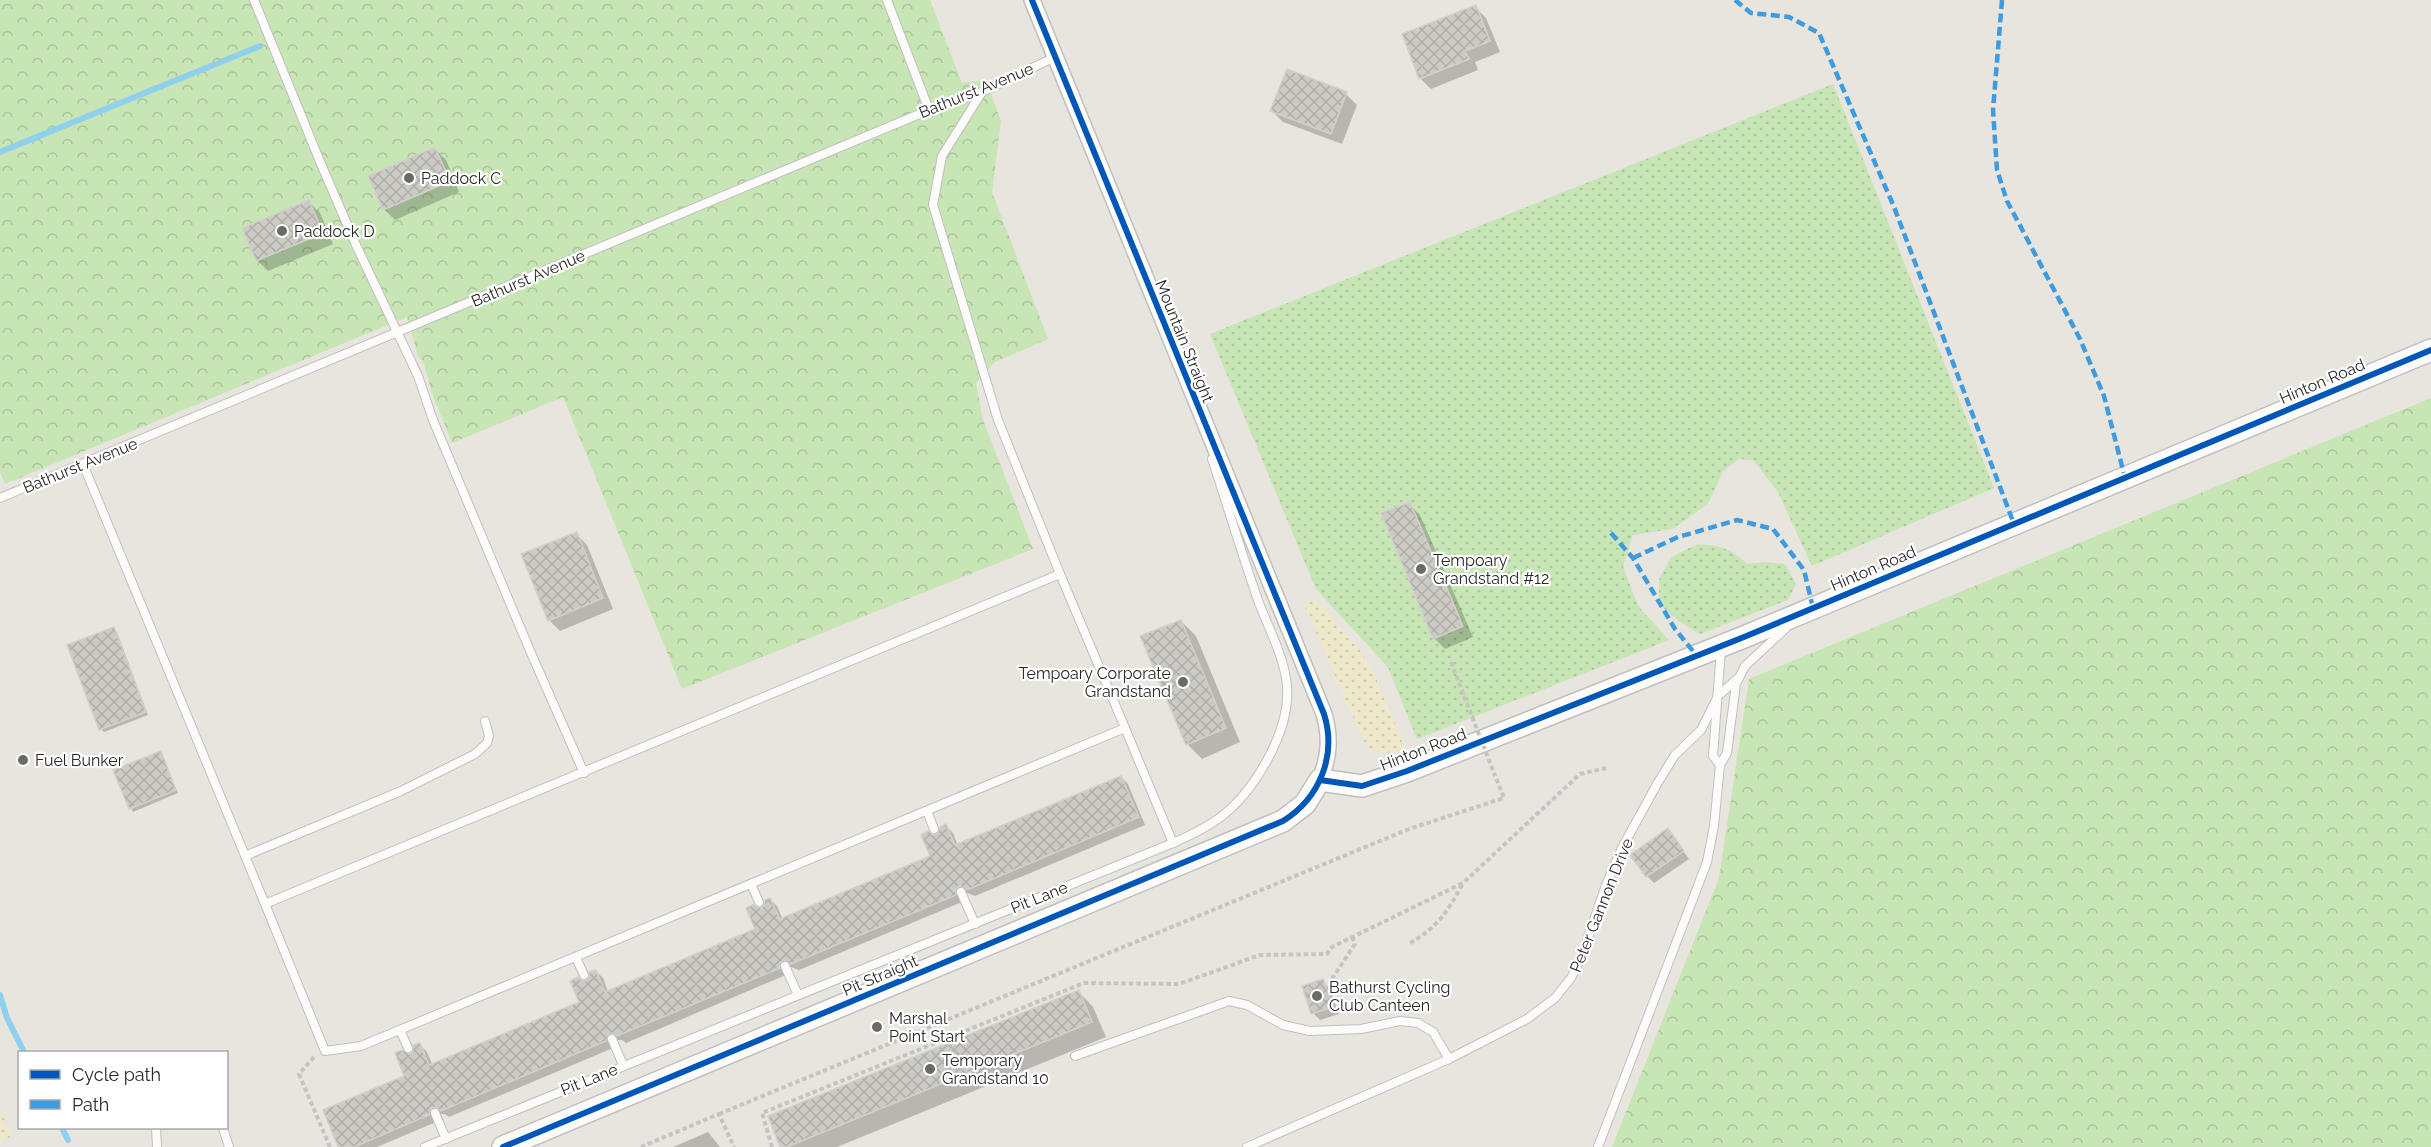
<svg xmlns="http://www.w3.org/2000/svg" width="2431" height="1147" font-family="Raleway,sans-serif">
<defs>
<pattern id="grass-dots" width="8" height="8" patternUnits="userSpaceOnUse" patternTransform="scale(1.5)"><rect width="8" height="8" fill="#c7e5b5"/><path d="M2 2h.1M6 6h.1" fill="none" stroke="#abc49c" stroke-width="1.8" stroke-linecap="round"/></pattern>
<pattern id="sand-dots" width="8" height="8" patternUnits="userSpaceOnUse" patternTransform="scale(1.5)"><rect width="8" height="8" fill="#efe9cb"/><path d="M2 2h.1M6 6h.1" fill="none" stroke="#cdc8ae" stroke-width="1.8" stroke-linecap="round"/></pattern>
<pattern id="park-crowns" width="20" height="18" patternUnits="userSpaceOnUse" patternTransform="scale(1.5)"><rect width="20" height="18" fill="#c7e5b5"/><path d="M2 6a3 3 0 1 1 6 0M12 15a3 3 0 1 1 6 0" fill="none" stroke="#abc49c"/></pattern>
<pattern id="building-cross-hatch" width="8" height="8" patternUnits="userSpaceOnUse" patternTransform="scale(1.5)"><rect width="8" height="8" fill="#cccac5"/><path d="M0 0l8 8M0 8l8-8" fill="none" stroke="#afaea9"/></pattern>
</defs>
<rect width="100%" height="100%" fill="#e8e4de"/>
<g fill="url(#grass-dots)">
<path d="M1833 84 1994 488 1812 566 1778 492 1753 460 1739 459 1723 471 1708 504 1672 529 1633 535 1623 566 1638 606 1669 640 1417 739 1388 667 1316 589 1210 334Z"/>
<path d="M1698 544C1720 546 1731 548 1747 564L1766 562 1785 564 1796 584 1788 600 1700 634 1680 622 1659 604V579L1671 557Z"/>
</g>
<g fill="url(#sand-dots)">
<path d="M1315 599 1360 650 1375 676 1406 751 1395 753 1370 751 1363 739 1304 605Z"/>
<path d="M0 1110 12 1136 0 1143Z"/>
</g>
<g fill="url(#park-crowns)">
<path d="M0 0H930L962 83 986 80 1001 121 992 192 1048 339 995 362 976 383 983 420 1033 549 682 689 563 397 452 443 432 393 424 364 418 356 407 317 5 484 0 472Z"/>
<path d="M2431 398V1147H1612L1719 878 1749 679Z"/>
</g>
<g fill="#0003">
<path d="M1475 7 1486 18 1500 52 1475 62 1478 70 1431 89 1420 78Z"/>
<path d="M1346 94 1357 105 1342 144 1283 122 1272 111Z"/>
<path d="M435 149 446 160 459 192 395 220 384 209Z"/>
<path d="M309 202 320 213 333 244 268 271 257 260Z"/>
<path d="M1409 504 1420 515 1473 637 1445 649 1435 639 1383 514Z"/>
<path d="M576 534 587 545 613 609 560 631 549 620Z"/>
<path d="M1181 621 1196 636 1240 742 1202 759 1187 744Z"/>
<path d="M113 629 117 632 148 715 104 732 101 729Z"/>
<path d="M160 753 178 793 133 812 115 771Z"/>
<path d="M1121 777 1128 784 1145 825 975 896 967 893 962 896V902L799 970 791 967 786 970V975L626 1043 622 1040H616L613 1048 449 1117 445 1114H439L436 1122 377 1147H340L406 1076 410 1055 419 1044 427 1052 433 1066 581 1003V982H586L596 971 603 978 608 992 757 930 761 909 770 899 777 906 783 920 932 857V836H938L946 826 953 833 958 846Z"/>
<path d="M1668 830 1689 859 1654 883 1647 876Z"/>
<path d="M1322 981 1329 988 1339 1014 1320 1020 1313 1013Z"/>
<path d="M1079 992 1093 1007 1106 1037 837 1147H782Z"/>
<path d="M708 1132 720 1147H673Z"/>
</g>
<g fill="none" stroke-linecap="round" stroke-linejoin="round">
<g stroke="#8ed0ed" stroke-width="6">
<path d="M0 152 260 46"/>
<path d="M0 995 7 1018 24 1052"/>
<path d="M62 1128 68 1140"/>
</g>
</g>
<g fill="url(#building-cross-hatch)" stroke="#d3d0cb" stroke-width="1.5">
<path d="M1476 5 1490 41 1465 51 1469 59 1419 79 1402 34Z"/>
<path d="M1287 69 1347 92 1331 134 1270 111Z"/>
<path d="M435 147 450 181 383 210 368 176Z"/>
<path d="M309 200 323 233 256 261 242 228Z"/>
<path d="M1410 502 1463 626 1433 639 1381 513Z"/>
<path d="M577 532 603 598 548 621 521 554Z"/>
<path d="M1181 620 1226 728 1186 745 1140 636Z"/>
<path d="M114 627 146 712 99 730 67 645Z"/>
<path d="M161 751 176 790 129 809 113 770Z"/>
<path d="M1121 776 1139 817 967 890 959 886 956 889V895L791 964 783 960 780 963V968L617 1036 613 1033 609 1034 606 1041 441 1111 436 1107 432 1108 429 1115 354 1147H338L323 1110 404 1076 395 1053 402 1050 410 1054 413 1051V1045L420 1043 429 1065 579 1002 570 981 578 977 581 980 586 981 589 978V972L596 970 605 992 755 929 746 908 754 904 761 908 764 905 765 900 770 898 780 919 930 856 921 835 928 831 933 835 937 834 940 827 946 824 955 845Z"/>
<path d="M1668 828 1684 851 1646 877 1630 855Z"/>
<path d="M1323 979 1333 1007 1311 1014 1302 986Z"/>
<path d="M1079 990 1092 1022 787 1147H780L768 1116Z"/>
</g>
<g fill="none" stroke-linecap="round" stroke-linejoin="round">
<defs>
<g id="lane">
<path d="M254 0 321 164 356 245 418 376 433 420 531 653 584 773"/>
<path d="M887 0 929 110"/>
<path d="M982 92 942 156 933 205 998 420 1060 574"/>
<path d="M83 464 265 904"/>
<path d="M0 498 929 110 982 92 1055 57"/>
<path d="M1060 574 1125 728 361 1046 325 1051 265 904Z"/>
<path d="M1125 728 1173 843"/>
<path d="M1720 765 1713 756 1721 649"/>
<path d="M927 811 934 829"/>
<path d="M245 856 401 791 475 754 487 743 489 736 485 721"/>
<path d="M751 884 759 902"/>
<path d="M961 892 975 924"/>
<path d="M576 958 584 975"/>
<path d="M785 966 798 995"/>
<path d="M400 1030 408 1048"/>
<path d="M612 1039 623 1065"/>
<path d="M1075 1056 1229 1001 1247 1005 1283 1025 1310 1031 1361 1029 1400 1021 1418 1023 1433 1032 1449 1059"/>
<path d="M435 1113 446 1139"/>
<path d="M156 1128 157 1147"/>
<path d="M223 1128 229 1147"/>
<path d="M425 1147 1173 843C1189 836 1204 829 1218 819 1254 793 1291 731 1287 685 1284 657 1269 629 1259 603 1242 555 1228 507 1212 459"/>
<path d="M1247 1147 1449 1059 1527 1019 1555 998 1571 978 1581 958 1606 885 1622 848 1657 784 1675 755 1701 730 1718 696 1737 679"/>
<path d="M1598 1147 1707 862 1714 826 1720 765 1727 753 1736 684 1745 666 1785 629"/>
</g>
<path id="street" d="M1032 0 1324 714C1331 738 1329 757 1320 780"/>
<path id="secondary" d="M503 1147 1283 821 1305 804 1320 780 1362 786 1407 771 1744 637 2431 350"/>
</defs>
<use href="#lane" stroke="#c1c0c0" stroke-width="10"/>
<use href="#street" stroke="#c1c0c0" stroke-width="18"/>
<use href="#secondary" stroke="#c1c0c0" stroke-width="24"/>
<g stroke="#c4c4c3" stroke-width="4" stroke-dasharray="4.5 3" stroke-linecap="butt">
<path d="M1451 662 1464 696"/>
<path d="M1410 943C1437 928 1448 911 1462 885"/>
<path d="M1332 979 1355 944 1352 937"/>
<path d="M314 1057 299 1074 330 1147"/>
<path d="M719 1114 1409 829 1504 798 1494 773"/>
<path d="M641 1147 719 1114 734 1147"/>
<path d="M772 1147 762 1113 1084 983 1179 984 1260 955 1327 954 1332 947 1463 883 1580 774 1606 768"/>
</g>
<use href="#lane" stroke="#fcfbfa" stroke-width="8"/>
<use href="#street" stroke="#fcfbfa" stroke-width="15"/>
<use href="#secondary" stroke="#fcfbfa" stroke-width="21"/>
<path stroke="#c4c4c3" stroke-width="4" stroke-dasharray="4.5 3" stroke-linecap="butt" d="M1464 696 1494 773"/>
<g stroke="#3d9ce1" stroke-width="4.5" stroke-dasharray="9 4.5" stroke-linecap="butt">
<path d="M1735 0 1751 13 1789 17 1819 33 1894 207 2014 524"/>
<path d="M2002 0 1993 110 1997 170 2007 201 2080 339 2104 396 2125 478"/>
<path d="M1611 533 1633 558 1675 629 1697 656"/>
<path d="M1633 558 1678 537 1737 520 1773 529 1804 570 1813 608"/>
</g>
<defs>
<g id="cycleway">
<path d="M1320 780 1362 786 1407 771 1744 637 2431 350"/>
<path d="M503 1147 1283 821C1320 798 1337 755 1324 714L1032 0"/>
</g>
</defs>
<use href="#cycleway" stroke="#fff" stroke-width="10"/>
<use href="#cycleway" stroke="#0057b8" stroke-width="6"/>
</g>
<g fill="#6c6a68" stroke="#fff" stroke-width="2">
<circle cx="409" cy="178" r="6"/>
<circle cx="282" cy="231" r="6"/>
<circle cx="1421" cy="569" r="6"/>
<circle cx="1183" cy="682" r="6"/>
<circle cx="23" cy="760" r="6"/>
<circle cx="1317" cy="996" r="6"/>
<circle cx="877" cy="1027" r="6"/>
<circle cx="930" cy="1069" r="6"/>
</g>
<g text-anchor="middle" stroke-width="4.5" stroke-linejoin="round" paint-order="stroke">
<g font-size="16" fill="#292929" stroke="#fff">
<text transform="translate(976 90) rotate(-22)" y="6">Bathurst Avenue</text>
<text transform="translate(528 278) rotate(-23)" y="6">Bathurst Avenue</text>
<text transform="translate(1185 341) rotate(68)" y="6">Mountain Straight</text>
<text transform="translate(2322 381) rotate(-23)" y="6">Hinton Road</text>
<text transform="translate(80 465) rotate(-22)" y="6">Bathurst Avenue</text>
<text transform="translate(1873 568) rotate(-23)" y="6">Hinton Road</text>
<text transform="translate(1423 749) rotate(-21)" y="6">Hinton Road</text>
<text transform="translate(1039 897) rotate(-22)" y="6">Pit Lane</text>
<text transform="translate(1601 905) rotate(-68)" y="6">Peter Gannon Drive</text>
<text transform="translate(880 975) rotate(-23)" y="6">Pit Straight</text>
<text transform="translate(589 1079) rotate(-22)" y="6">Pit Lane</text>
</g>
<g font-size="16" fill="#292929" stroke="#fff" text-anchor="start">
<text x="421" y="184">Paddock C</text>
<text x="294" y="237">Paddock D</text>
<text x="1433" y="566">Tempoary<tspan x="1433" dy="18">Grandstand #12</tspan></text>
<text x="1171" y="679" text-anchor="end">Tempoary Corporate<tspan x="1171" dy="18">Grandstand</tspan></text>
<text x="35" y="766">Fuel Bunker</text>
<text x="1329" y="993">Bathurst Cycling<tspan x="1329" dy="18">Club Canteen</tspan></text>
<text x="889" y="1024">Marshal<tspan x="889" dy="18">Point Start</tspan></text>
<text x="942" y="1066">Temporary<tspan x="942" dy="18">Grandstand 10</tspan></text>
</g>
</g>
<rect x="18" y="1051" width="210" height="78" fill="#ffffff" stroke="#a9a9a9" stroke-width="1.5"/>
<rect x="30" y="1070" width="30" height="9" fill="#0057b8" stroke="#a9a9a9" stroke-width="1.5"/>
<text x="72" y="1081" font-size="18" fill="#292929">Cycle path</text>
<rect x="30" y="1100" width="30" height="9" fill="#3d9ce1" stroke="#a9a9a9" stroke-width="1.5"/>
<text x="72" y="1111" font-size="18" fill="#292929">Path</text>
</svg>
